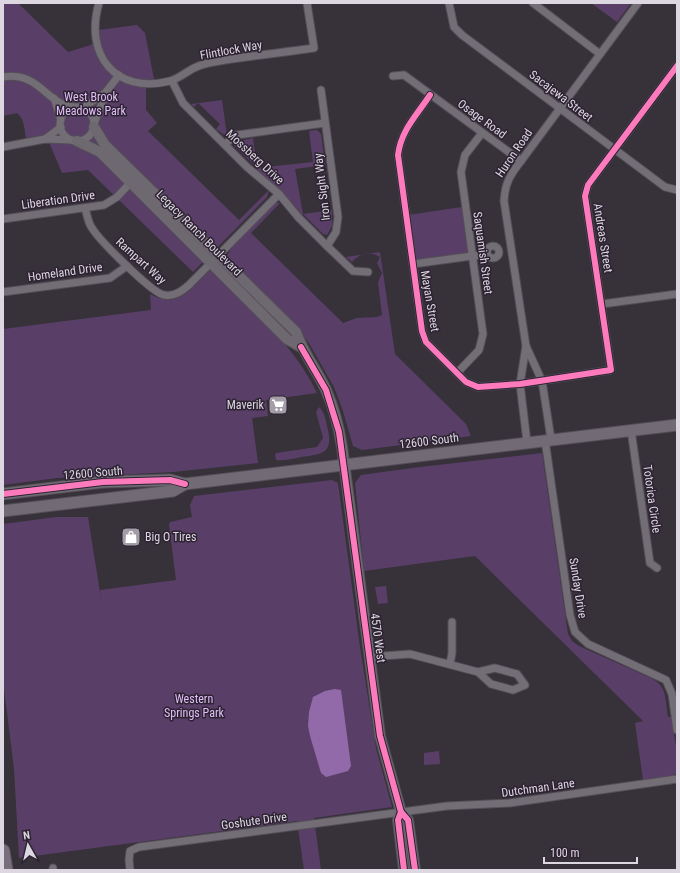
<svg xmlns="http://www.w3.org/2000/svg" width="680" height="873" font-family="'Roboto Condensed',sans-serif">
<rect width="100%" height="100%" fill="#37313a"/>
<g fill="#593f67">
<path d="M3 3H18L68 52 91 45 99 30 137 25 145 33 154 79H146V110L157 123 148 131 239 220 269 190 267 197 193 272 88 170 62 173 46 135 26 138C24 129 25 120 17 113L3 116Z"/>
<path d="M591 3H631L617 22Z"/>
<path d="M222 100 227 136H226L216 129 220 124 198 103 194 107 191 104Z"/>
<path d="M317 130 321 134 325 165 295 169 303 214 332 210V226L327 235 323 234 303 214 302 216 272 183 256 170 257 168 234 145 236 142 253 138 257 168 313 162 309 131Z"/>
<path d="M275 203H280L251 233 343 323 357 318 377 317 382 315 378 282 382 273 377 263 380 257C370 251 360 253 352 262L346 257 380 252 395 354 466 424 471 436 362 450 353 446 343 411 334 387 310 345 300 331 227 256 232 247Z"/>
<path d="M462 207 468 250 466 254 418 260 415 257 408 215Z"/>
<path d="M209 271H212C251 309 293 343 317 393L266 400 268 416 252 418 258 463 173 472 57 478 3 485V329L151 310 150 294C177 310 191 289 209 271Z"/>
<path d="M319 407C324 411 326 420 327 426 334 453 324 454 301 457 293 459 283 461 276 460L275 455 276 453 317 447 323 438 316 412Z"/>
<path d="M542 453 568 634 572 641 579 646 651 678C668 687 665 700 668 717H671L677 751V773L672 776 643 780 635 723 643 721 475 556 364 571 355 483 361 475 420 467Z"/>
<path d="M332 480 338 483 360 647 376 748 392 807 314 818 321 870H304L297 821 19 858 14 769 3 681V524L56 517H88L102 605 100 590 176 580 169 525 170 522 192 517 190 505 194 496Z"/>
<path d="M386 586 388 603 378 604 375 587Z"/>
<path d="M439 751 440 764 424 765V753Z"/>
</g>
<path fill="#9269a9" d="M335 689 341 690 351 766 348 771 326 777 321 773 310 736 308 726 309 712 313 697 325 691Z"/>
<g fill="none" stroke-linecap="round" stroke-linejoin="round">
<defs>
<g id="street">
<path d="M99 3C84 54 115 95 170 81 178 79 186 72 194 68 200 65 207 63 214 62 247 56 280 53 314 48L307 3"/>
<path d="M449 3 454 27 462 35 665 187 677 190"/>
<path d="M533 3 600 54"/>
<path d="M393 76 404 75 521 161"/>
<path d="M3 77C41 71 47 107 76 107"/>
<path d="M172 81 183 103 247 167 279 194 298 217 327 246 353 271 368 272"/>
<path d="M321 90 338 217 336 232 327 246"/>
<path d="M430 95C417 115 401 130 398 155L422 331 426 342 466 382 478 387 520 384 611 370 585 196 588 185 677 66"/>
<path d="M54 98 61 120"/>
<circle cx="77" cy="124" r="17"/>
<path d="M83 108 106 92"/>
<path d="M94 124 106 92 119 75"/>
<path d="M45 139 61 127"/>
<path d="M225 144 237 135 325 123"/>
<path d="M3 147 45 139 72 140"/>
<path d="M85 208C87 214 88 223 92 228 100 241 152 293 164 295 174 297 182 291 189 285L279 194"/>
<path d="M3 219 104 205 117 197 131 182"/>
<circle cx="493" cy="252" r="6"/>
<path d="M413 264 472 256 487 255"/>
<path d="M3 292 110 278 127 266"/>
<path d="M602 304 677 294"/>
<path d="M526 346 520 384 527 442"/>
<path d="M457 373 479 350 483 334 461 172 465 155 482 133"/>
<path d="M631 430 650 563 657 568"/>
<path d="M551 439 542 381 526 346 504 201C505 183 510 175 521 161L638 3"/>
<path d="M545 440 570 615 575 632 588 644 666 680 672 694 677 730"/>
<path d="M369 657 410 654 478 672 495 668 517 674 525 685 513 690 491 684 478 672"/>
<path d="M450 664 452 653V622"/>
<path d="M53 868V870"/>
<path d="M130 870 129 860 130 851 139 847 447 806 510 803 677 779"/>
</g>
<g id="secondary">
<path d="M94 127 105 145 296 332C303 353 317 370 326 390 334 408 339 428 342 447L380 736 401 812 408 820 415 870"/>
<path d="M77 141 100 152 287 339 301 347"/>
<path d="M401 812 398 820 404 870"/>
</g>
<g id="primary">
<path d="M3 494 103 482 170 480 185 484 677 425"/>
<path d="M3 511 173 491 185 484"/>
</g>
<path id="highway" d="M3 851 6 870"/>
</defs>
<use href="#street" stroke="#544f57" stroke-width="9"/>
<use href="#secondary" stroke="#544f57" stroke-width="12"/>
<use href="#primary" stroke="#544f57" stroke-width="13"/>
<use href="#highway" stroke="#544f57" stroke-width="15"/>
<use href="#street" stroke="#736e76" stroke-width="7"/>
<use href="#secondary" stroke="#6e6871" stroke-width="10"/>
<use href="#primary" stroke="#726b76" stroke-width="11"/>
<use href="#highway" stroke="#786e7c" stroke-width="13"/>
<defs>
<g id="cycleway">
<path d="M430 95C417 115 401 130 398 155L422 331 426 342 466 382 478 387 520 384 611 370 585 196 588 185 677 66"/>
<path d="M301 347 326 390 339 432 380 736 401 812 408 820 415 870"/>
<path d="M3 494 103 482 170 480 185 484"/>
<path d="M401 812 398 820 404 870"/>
</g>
</defs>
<use href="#cycleway" stroke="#2d2333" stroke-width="8"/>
<use href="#cycleway" stroke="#fd7abc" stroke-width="6"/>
</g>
<defs>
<symbol id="supermarket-square" viewBox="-11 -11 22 22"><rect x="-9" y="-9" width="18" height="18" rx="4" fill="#a39da7" stroke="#2d2333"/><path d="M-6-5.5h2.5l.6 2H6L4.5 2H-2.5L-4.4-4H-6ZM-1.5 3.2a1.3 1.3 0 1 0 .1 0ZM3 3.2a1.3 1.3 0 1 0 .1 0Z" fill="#fff"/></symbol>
<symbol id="shop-square" viewBox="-11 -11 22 22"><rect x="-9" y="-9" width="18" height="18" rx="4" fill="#a39da7" stroke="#2d2333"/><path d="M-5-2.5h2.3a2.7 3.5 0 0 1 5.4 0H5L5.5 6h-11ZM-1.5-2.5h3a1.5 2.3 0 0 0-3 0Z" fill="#fff"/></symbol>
</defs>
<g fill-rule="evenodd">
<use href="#supermarket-square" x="267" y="394" width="22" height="22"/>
<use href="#shop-square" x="120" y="526" width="22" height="22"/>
</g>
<g text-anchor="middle" stroke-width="3" stroke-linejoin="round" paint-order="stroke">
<g font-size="12" fill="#ddd7e1" stroke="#2d2333">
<text transform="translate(231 50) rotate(-10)" y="4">Flintlock Way</text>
<text transform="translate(561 96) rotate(37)" y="4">Sacajewa Street</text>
<text transform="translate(482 119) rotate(36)" y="4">Osage Road</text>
<text transform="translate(514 153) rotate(-56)" y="4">Huron Road</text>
<text transform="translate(255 157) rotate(43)" y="4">Mossberg Drive</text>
<text transform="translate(322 187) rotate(-97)" y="4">Iron Sight Way</text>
<text transform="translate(58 200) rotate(-8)" y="4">Liberation Drive</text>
<text transform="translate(199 233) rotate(45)" y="4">Legacy Ranch Boulevard</text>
<text transform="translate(603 238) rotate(81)" y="4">Andreas Street</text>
<text transform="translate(483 253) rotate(82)" y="4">Saquamish Street</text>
<text transform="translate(141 261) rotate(42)" y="4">Rampart Way</text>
<text transform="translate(65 272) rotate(-8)" y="4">Homeland Drive</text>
<text transform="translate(430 301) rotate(80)" y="4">Mayan Street</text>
<text transform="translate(429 441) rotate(-7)" y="4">12600 South</text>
<text transform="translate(93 473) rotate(-5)" y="4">12600 South</text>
<text transform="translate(652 499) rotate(82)" y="4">Totorica Circle</text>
<text transform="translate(578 588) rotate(81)" y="4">Sunday Drive</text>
<text transform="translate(378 638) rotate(82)" y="4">4570 West</text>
<text transform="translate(538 788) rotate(-8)" y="4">Dutchman Lane</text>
<text transform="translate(254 821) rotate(-8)" y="4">Goshute Drive</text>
</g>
<g font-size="12" fill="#e2bff8" stroke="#2d2333">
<text x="91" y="101">West Brook<tspan x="91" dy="14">Meadows Park</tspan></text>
<text x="194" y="703">Western<tspan x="194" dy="14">Springs Park</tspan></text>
</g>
<g font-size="12" fill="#ddd7e1" stroke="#2d2333" text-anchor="end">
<text x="264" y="409">Maverik</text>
<text x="145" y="541" text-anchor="start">Big O Tires</text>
</g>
</g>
<rect width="680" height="873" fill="none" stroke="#ddd7e1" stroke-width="8"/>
<g transform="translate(28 845) rotate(352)" stroke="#2d2333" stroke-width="3" paint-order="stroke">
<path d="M0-3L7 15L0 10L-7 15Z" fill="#ddd7e1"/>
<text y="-6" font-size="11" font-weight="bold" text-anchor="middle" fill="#ddd7e1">N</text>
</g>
<path d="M544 857v6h93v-6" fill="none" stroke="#ddd7e1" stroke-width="2"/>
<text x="550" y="857" font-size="12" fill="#ddd7e1" stroke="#2d2333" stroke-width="3" paint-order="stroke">100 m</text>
</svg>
